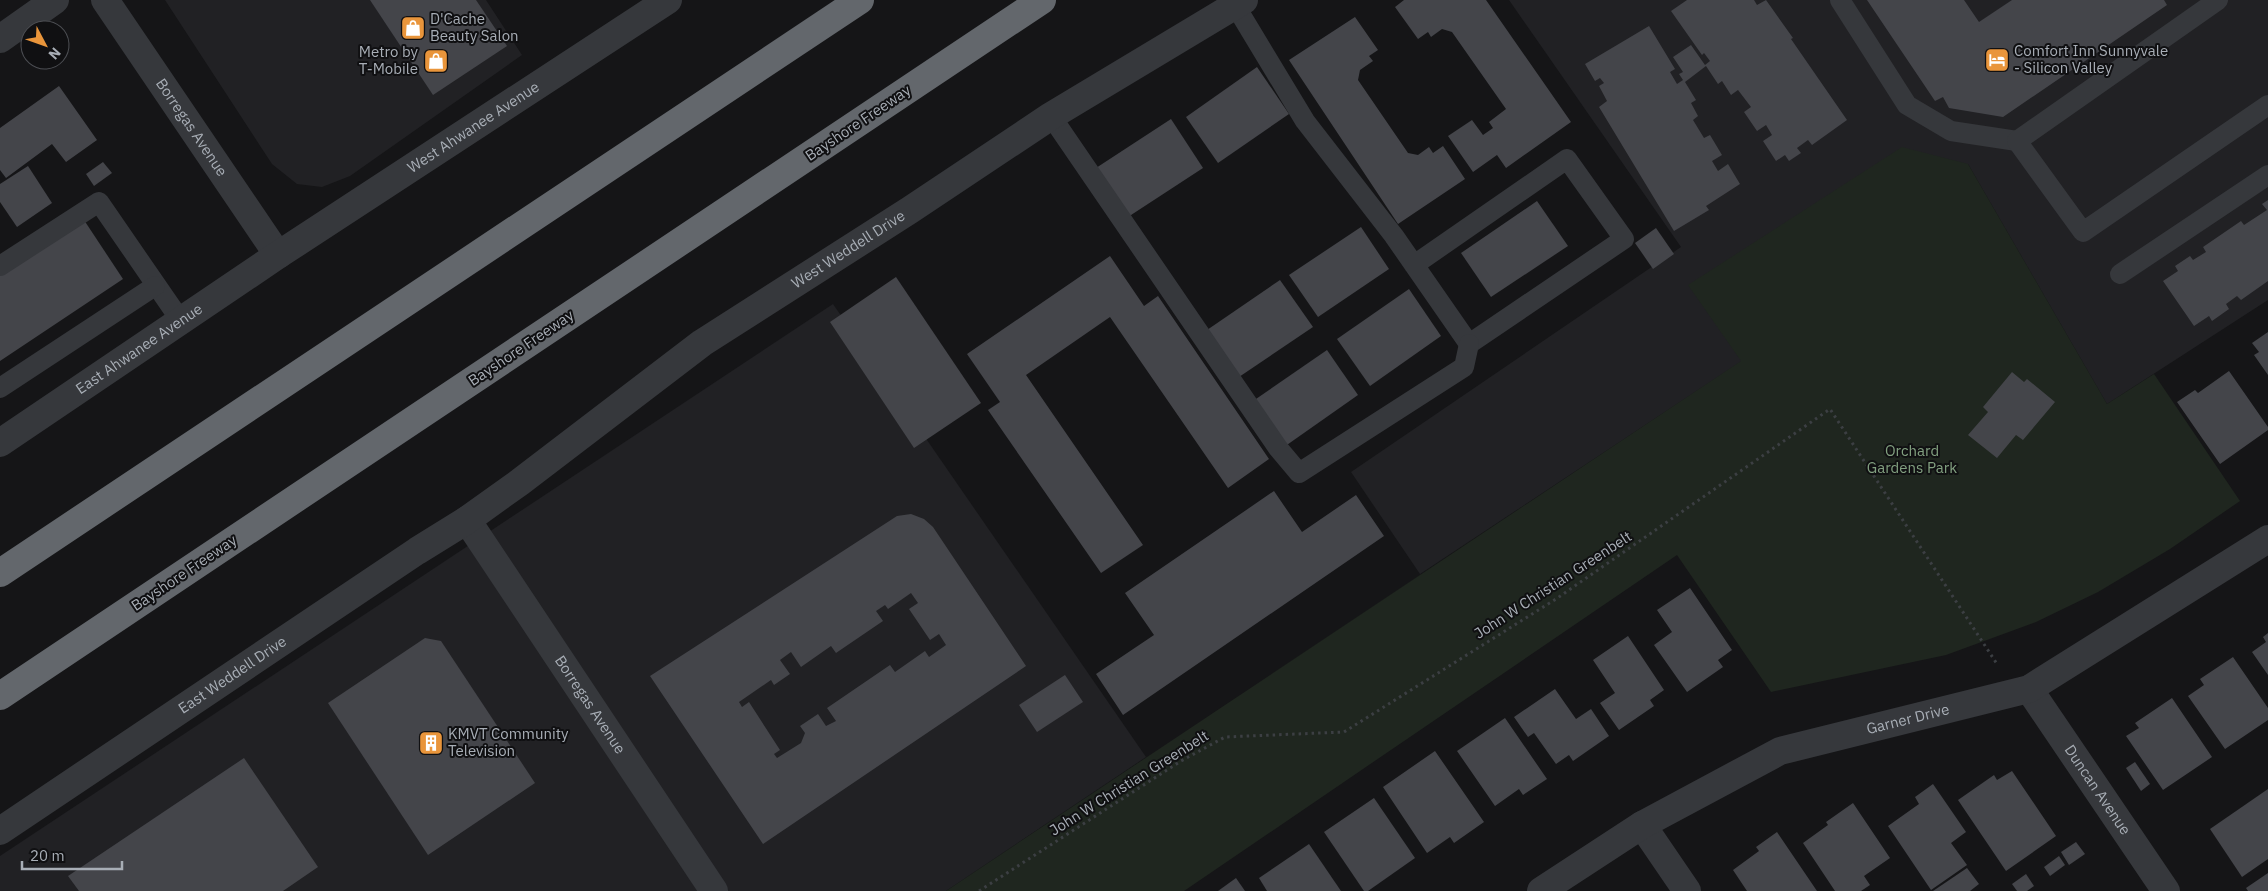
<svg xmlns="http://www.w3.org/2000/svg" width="2268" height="891" font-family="'IBM Plex Sans',sans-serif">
<rect width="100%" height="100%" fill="#151517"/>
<g fill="#212124">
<path d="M165 0H486L522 55 350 176 322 187 297 184 272 164Z"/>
<path d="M1509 0H2268V300L2107 404 1968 164 1742 361 1420 574 1351 472 1681 247Z"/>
<path d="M833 304 1146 757 946 891H0V856Z"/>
</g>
<path fill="#1f261f" d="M1902 147 1968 164 2107 404 2154 374 2240 501 2170 549 2098 592 2036 622 1946 655 1771 692 1677 555 1184 891H946L1741 361 1688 285Z"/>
<g fill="#44454a" fill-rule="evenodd">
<path d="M370 0H476L507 46 433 95Z"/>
<path d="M1404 0H1486L1571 122 1506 168 1497 155 1473 172 1448 136 1472 120 1483 135 1493 128 1489 122 1506 109 1452 32 1442 29 1431 37 1428 32 1418 39 1395 7Z"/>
<path d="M1687 0H1754L1757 5 1766 0 1793 38 1791 39 1847 120 1812 145 1808 140 1797 148 1801 153 1789 161 1785 155 1776 161 1763 141 1772 135 1766 125 1757 131 1744 112 1751 107 1738 90 1731 95 1722 81 1718 84 1706 66 1685 82 1696 100 1691 103 1698 116 1693 120 1704 138 1710 135 1722 155 1712 161 1718 171 1728 164 1740 184 1706 206 1709 210 1674 231 1599 107 1607 101 1599 86 1604 83 1600 78 1595 81 1585 64 1649 26 1675 69 1670 72 1677 84 1683 80 1679 74 1683 72 1673 57 1691 45 1705 65 1710 61 1704 53 1702 55 1671 11Z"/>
<path d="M1867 0H1964L1979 22 2012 0H2164L2167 5 2003 117 1949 108 1943 97 1935 101Z"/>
<path d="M1355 17 1378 50 1369 56 1373 61 1360 70 1358 80 1408 153 1418 155 1429 147 1433 153 1443 146 1465 179 1398 224 1289 60Z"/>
<path d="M1257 67 1289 114 1218 163 1186 117Z"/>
<path d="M59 86 97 140 66 162 52 144 6 178 0 170V128Z"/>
<path d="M1171 119 1203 168 1128 217 1096 168Z"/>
<path d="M103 162 112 173 94 186 86 174Z"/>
<path d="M28 166 52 203 17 227 0 202V184Z"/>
<path d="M2268 200V281L2241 300 2237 296 2226 304 2229 309 2212 321 2209 316 2194 326 2163 281 2178 271 2175 266 2190 256 2193 260 2206 252 2203 247 2241 221 2244 225 2267 210 2262 204Z"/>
<path d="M1537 201 1568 246 1491 297 1461 253Z"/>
<path d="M82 217 123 279 0 361V272Z"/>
<path d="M1361 227 1389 269 1318 317 1289 275Z"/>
<path d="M1656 228 1674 254 1653 269 1635 243Z"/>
<path d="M1110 256 1144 306 1158 296 1269 459 1228 488 1110 317 1026 375 1143 545 1101 573 988 410 1000 402 967 354Z"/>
<path d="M896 277 981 403 914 448 830 322Z"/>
<path d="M1280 280 1313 327 1239 377 1207 330Z"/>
<path d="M1409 289 1441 336 1370 386 1337 339Z"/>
<path d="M2268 332V375L2254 355 2259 352 2252 343Z"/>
<path d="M1327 350 1358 395 1284 447 1253 401Z"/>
<path d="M2229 371 2268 427V430L2220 464 2177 402 2195 390 2198 393Z"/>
<path d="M2012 372 2024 382 2027 379 2055 402 2023 440 2016 435 1997 458 1968 435 1988 412 1983 407Z"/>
<path d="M1274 491 1302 532 1356 495 1384 536 1123 715 1096 674 1154 635 1125 593Z"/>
<path d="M911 514 924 519 933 527 1026 666 763 844 650 676 897 516ZM911 593 918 603 909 609 930 640 939 634 946 645 929 657 925 651 895 672 890 665 827 708 836 721 826 726 818 714 800 726 805 733 801 743 777 758 774 754 780 750 749 702 742 707 739 702 771 680 774 685 790 674 780 660 791 652 801 667 831 646 836 653 883 621 876 611 885 605 888 609Z"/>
<path d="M1690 588 1732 650 1718 660 1723 667 1687 692 1654 645 1672 632 1657 610Z"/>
<path d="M2268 633V675L2252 652 2266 642 2263 637Z"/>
<path d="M1628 636 1664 690 1650 700 1654 706 1619 730 1600 703 1615 693 1593 660Z"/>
<path d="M425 638 441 641 535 783 428 855 328 703Z"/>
<path d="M2233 657 2268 708V720L2225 749 2188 696 2204 685 2200 679Z"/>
<path d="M1065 675 1083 702 1037 732 1019 705Z"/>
<path d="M1555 689 1576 719 1591 709 1609 736 1573 761 1569 755 1556 764 1534 733 1528 737 1514 717Z"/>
<path d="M2172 698 2212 757 2163 790 2126 736 2139 728 2135 723Z"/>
<path d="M1505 718 1547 779 1523 795 1519 789 1495 806 1457 751Z"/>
<path d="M1435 751 1484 822 1454 843 1450 837 1427 853 1383 787Z"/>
<path d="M244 758 318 867 283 891H79L68 876Z"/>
<path d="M2135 762 2150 784 2141 791 2126 768Z"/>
<path d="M2012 771 2056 836 2006 871 1958 800 1994 775 1997 780Z"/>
<path d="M1933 784 1966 832 1951 843 1967 865 1931 890 1888 826 1919 804 1915 797Z"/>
<path d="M2268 789V859L2242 877 2210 829Z"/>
<path d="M1374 798 1415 858 1368 891H1364L1324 832Z"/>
<path d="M1853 803 1890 858 1864 876 1870 885 1861 891H1835L1803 843 1828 825 1826 822Z"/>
<path d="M1777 832 1817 891H1747L1733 870 1759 851 1756 847Z"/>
<path d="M2076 842 2085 854 2069 865 2061 852Z"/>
<path d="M1309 844 1341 891H1267L1259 878Z"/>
<path d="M2059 856 2065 865 2050 876 2044 867Z"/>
<path d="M1967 868 1979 884 1970 891H1933Z"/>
<path d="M2268 873V891H2248L2246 888Z"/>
<path d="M2026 874 2034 886 2027 891H2017L2012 884Z"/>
<path d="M1236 878 1245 891H1218Z"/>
</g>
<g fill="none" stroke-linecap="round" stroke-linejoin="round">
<path stroke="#3c3f43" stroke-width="3" stroke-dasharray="2.5 4" stroke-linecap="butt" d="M979 891 1181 761 1225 737 1344 732 1556 599 1830 409 1997 664"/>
<g stroke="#36383c" stroke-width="20">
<path d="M1840 0 1907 105 1951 131 2017 141"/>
<path d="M2218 0 2017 141 2083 232 2268 105"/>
<path d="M1235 5 1305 121 1394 236 1469 344 1624 239 1567 159 1414 265"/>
<path d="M1051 116 1278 448 1299 473 1464 367 1469 344"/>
<path d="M0 266 99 202 181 321"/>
<path d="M2120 274 2268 175"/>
<path d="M0 388 155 286"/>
</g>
<g stroke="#36383c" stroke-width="28">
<path d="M0 39 55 0"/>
<path id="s1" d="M467 520 714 891"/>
<path id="s2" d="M2029 689 2166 891"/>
<path d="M1642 825 1687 891"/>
<path id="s3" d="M1541 891 1642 825 1780 751 2029 689 2268 539"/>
</g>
<g stroke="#36383c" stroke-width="28">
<path id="s4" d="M105 0 278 255"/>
<path id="s5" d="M0 443 278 255 668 0"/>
<path id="s6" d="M0 831 417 551 467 520 520 482 702 343 910 210 1051 116 1244 0"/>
</g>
<g stroke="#63676c" stroke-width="28">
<path d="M0 573 860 0"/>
<path d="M0 696 1042 0"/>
</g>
</g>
<defs>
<symbol id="shop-square" viewBox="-11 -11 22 22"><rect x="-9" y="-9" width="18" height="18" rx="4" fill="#e9953b" stroke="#101012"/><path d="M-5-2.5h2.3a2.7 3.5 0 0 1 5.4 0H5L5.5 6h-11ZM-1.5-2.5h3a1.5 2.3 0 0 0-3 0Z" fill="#fff"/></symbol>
<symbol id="hotel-square" viewBox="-11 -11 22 22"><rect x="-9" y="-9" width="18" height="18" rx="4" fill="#e9953b" stroke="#101012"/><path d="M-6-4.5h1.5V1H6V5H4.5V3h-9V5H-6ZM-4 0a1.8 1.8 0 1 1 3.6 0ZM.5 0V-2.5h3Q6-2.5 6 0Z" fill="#fff"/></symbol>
<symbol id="building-square" viewBox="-11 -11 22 22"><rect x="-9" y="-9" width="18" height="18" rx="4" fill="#e9953b" stroke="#101012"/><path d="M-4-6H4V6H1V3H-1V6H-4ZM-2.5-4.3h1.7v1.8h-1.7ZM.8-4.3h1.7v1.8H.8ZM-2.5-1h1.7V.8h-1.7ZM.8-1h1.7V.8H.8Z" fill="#fff"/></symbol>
</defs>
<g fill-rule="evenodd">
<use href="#shop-square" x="399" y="14" width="28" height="28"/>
<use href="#hotel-square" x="1983" y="46" width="28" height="28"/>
<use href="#shop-square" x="422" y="47" width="28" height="28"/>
<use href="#building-square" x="417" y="729" width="28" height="28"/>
</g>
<g text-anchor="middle" stroke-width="4" stroke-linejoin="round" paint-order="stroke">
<g font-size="15" fill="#a8aeb6" stroke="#101012" text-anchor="start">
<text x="430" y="24">D'Cache<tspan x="430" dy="17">Beauty Salon</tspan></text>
<text x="2014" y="56">Comfort Inn Sunnyvale<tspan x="2014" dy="17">- Silicon Valley</tspan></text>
<text x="418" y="57" text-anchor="end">Metro by<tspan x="418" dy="17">T-Mobile</tspan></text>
<text x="448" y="739">KMVT Community<tspan x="448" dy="17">Television</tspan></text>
</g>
<g font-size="15" fill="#a8aeb6" stroke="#101012">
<text transform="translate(858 123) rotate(-34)" y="5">Bayshore Freeway</text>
<text dy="5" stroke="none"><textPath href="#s4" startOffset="154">Borregas Avenue</textPath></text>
<text dy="5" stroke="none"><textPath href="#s5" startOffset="569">West Ahwanee Avenue</textPath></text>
<text dy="5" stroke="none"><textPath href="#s6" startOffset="1029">West Weddell Drive</textPath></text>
<text transform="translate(521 348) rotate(-34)" y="5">Bayshore Freeway</text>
<text dy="5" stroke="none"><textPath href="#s5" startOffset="168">East Ahwanee Avenue</textPath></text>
<text transform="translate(184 573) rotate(-34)" y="5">Bayshore Freeway</text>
<text transform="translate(1553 585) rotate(-33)" y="5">John W Christian Greenbelt</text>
<text dy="5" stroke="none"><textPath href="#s6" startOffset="280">East Weddell Drive</textPath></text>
<text dy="5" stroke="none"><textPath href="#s1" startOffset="222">Borregas Avenue</textPath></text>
<text dy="5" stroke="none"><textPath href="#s3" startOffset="409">Garner Drive</textPath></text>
<text transform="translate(1129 783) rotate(-32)" y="5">John W Christian Greenbelt</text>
<text dy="5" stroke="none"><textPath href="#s2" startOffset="122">Duncan Avenue</textPath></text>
</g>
<g font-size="15" fill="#82a080" stroke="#101012">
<text x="1912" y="456">Orchard<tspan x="1912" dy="17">Gardens Park</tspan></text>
</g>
</g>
<g transform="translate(45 45) rotate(131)"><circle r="24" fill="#101012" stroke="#4d4f54"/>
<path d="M0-4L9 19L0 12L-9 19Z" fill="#e9953b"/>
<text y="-8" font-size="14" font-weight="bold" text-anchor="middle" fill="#a8aeb6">N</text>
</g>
<path d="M22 861v8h100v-8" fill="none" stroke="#a8aeb6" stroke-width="2.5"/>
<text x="30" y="861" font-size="15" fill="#a8aeb6" stroke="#101012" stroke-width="4" paint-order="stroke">20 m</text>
</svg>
